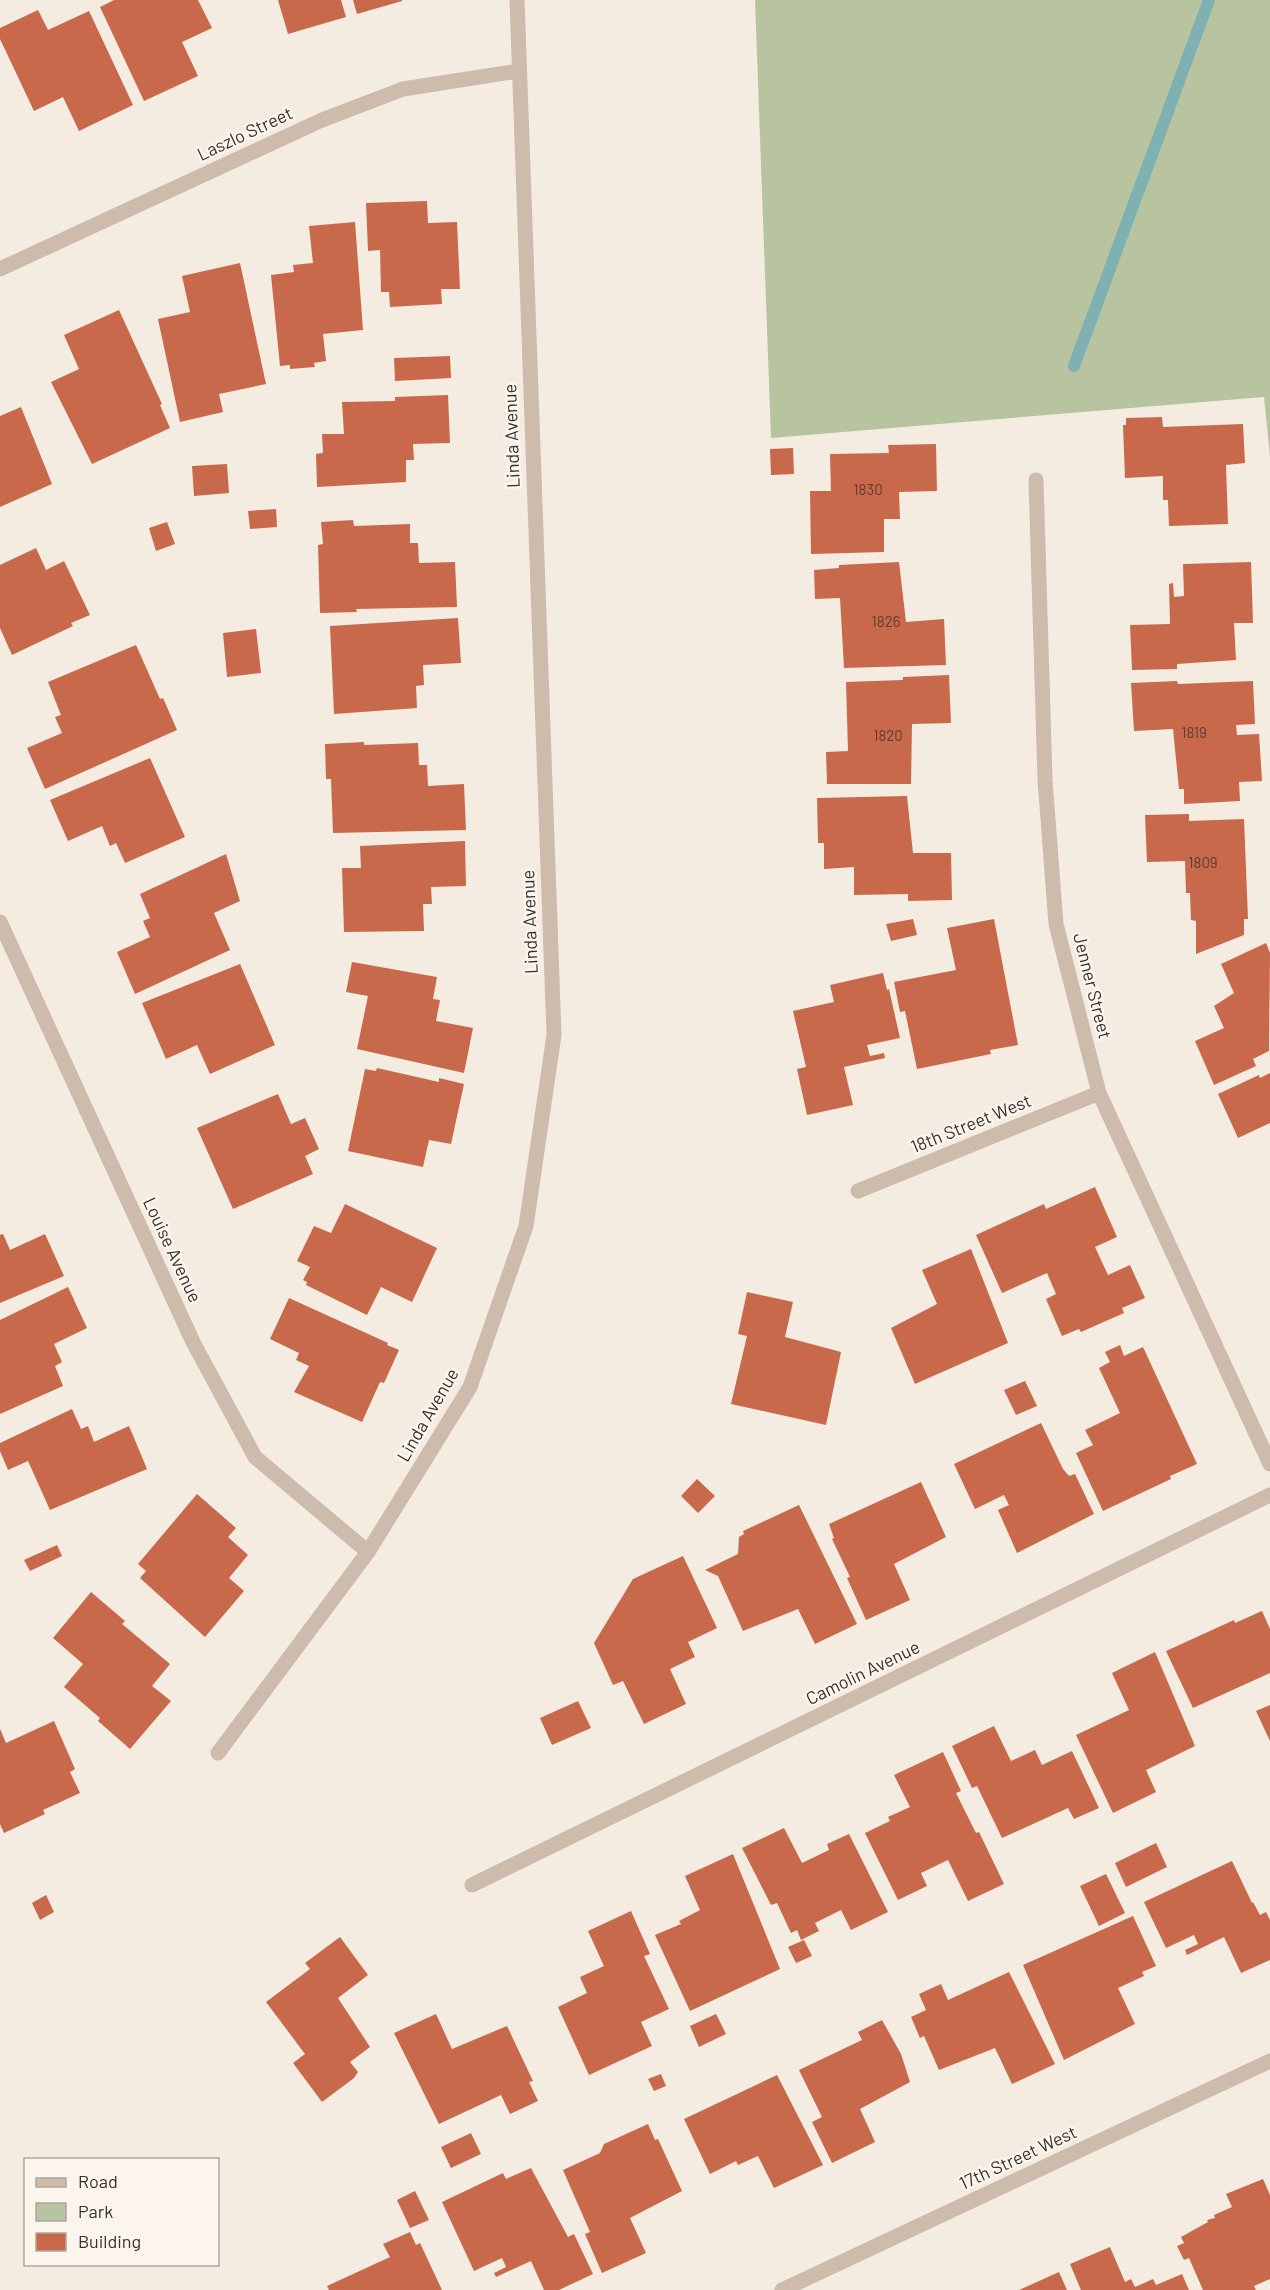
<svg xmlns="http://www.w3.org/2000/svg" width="1270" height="2290" font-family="Barlow,sans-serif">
<rect width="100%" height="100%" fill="#f4ebe1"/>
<path fill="#b8c4a0" d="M755 0H1270V456L1264 397 771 438Z"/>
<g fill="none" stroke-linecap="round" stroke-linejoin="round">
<path stroke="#7fb0b2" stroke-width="12" d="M1074 366 1209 0"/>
</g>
<g fill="#c8694b">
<path d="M114 0H198L212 28 182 42 198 76 144 101 100 7Z"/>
<path d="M278 0H341L346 17 288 34Z"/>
<path d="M353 0H402V1L357 14Z"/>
<path d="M38 10 48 30 89 11 133 105 79 131 63 97 34 111 0 39V28Z"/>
<path d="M427 201 428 223 457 222 460 289H441L442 304 390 307 389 292H381L380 250 368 251 366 203Z"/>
<path d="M355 222 363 330 323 334 326 361 314 363 315 367 290 369V365L280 366 271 275 294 272 293 265 313 263 309 226Z"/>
<path d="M240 263 266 384 219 394 223 412 180 422 158 319 190 312 182 276Z"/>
<path d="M119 310 162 404 160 405 170 428 92 464 51 382 79 369 64 335Z"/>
<path d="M450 356 451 378 395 381 394 358Z"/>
<path d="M448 395 450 443 413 444 414 460H406V482L317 487 316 454 323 453 322 434H344L342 402 395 401V397Z"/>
<path d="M21 407 52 484 0 507V416Z"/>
<path d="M1162 417 1163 427 1243 424 1245 463 1226 465 1228 524 1169 526 1168 500H1163V476L1125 478 1123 425H1126V418Z"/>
<path d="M936 444 937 491 899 492 900 519H884V552L811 554 810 491H831L830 454 889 453 888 445Z"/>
<path d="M793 448 794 474 771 475 770 449Z"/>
<path d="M227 464 229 493 194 496 192 466Z"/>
<path d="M276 509 277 527 250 529 248 511Z"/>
<path d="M353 520 354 526 410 524V543H418L419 563 455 562 457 607 356 609 357 612 320 613 318 545 323 544 321 522Z"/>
<path d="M167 522 175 544 156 551 149 528Z"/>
<path d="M36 548 46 570 64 561 90 615 71 623 73 626 12 655 0 628V565Z"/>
<path d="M899 562 906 622 944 619 946 665 844 668 840 598 815 599 814 570 839 568V565Z"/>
<path d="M1251 562 1253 623H1234L1236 660 1177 664V669L1132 670 1130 625 1170 624 1169 584 1173 583 1174 597 1184 596 1183 564Z"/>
<path d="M458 618 461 663 423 665 424 685 416 686 417 708 334 714 330 626Z"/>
<path d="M256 629 261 673 227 677 223 633Z"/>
<path d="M136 645 160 699 163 698 177 730 45 789 27 748 62 733 55 717 61 715 48 682Z"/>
<path d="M949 675 951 723 912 724 911 784H827L826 752 848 751 846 682 903 680V677Z"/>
<path d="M1177 681 1178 684 1253 681 1255 724 1236 725 1237 735 1259 734 1262 781 1239 782 1240 801 1184 804V789H1179L1173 729 1134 731 1131 683Z"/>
<path d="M364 742V745L418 743 419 765H427L428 786 464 784 466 830 333 833 331 779H326L325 744Z"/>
<path d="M150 758 185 837 125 863 116 843 110 846 102 826 68 841 50 800Z"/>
<path d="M907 796 913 853H951L952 900 908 901V894L854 895V867L824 869V843H818L817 798Z"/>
<path d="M1189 814V821L1244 819 1248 919H1244V935L1196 954V921L1191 920 1190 893H1186L1185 861 1147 862 1145 815Z"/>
<path d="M465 841 466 886 431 887 432 904H423L424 931 344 932 342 868H361L360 846Z"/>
<path d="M226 854 240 901 214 913 230 950 135 994 117 952 150 937 143 921 150 918 140 894Z"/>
<path d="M913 919 917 935 891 941 886 924Z"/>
<path d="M994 919 1018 1045 990 1050 991 1054 917 1069 905 1011 900 1012 894 982 956 970 947 928Z"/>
<path d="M1266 943 1270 953 1269 1051 1253 1059 1256 1066 1214 1085 1195 1041 1224 1028 1214 1006 1234 993 1221 964Z"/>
<path d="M352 962 437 977 433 999 440 1000 436 1021 473 1028 464 1073 357 1049 368 996 346 992Z"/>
<path d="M240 964 275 1045 210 1074 197 1045 166 1059 142 1003Z"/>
<path d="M883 973 887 990 889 989 900 1038 867 1045 870 1056 884 1053 885 1058 844 1067 853 1105 807 1115 797 1069 806 1067 793 1011 834 1002 830 985Z"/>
<path d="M377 1068 439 1082V1078L464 1084 451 1144 429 1140 423 1167 348 1151 365 1069 376 1071Z"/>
<path d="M1270 1073V1123L1238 1138 1218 1094 1259 1075 1260 1078Z"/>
<path d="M278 1094 291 1124 305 1118 319 1149 305 1156 313 1174 233 1209 197 1128Z"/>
<path d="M1095 1187 1117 1237 1095 1247 1108 1275 1130 1265 1145 1298 1122 1308 1124 1313 1081 1332 1079 1329 1062 1336 1046 1299 1056 1294 1047 1273 1002 1293 976 1235 1044 1204 1046 1209Z"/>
<path d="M345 1204 437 1248 412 1302 381 1287 367 1315 306 1285 307 1282 303 1280 310 1267 297 1261 314 1226 331 1233Z"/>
<path d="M3 1234 10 1250 45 1234 64 1276 0 1303V1235Z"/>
<path d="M971 1249 1008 1343 915 1384 891 1328 937 1304 922 1270Z"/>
<path d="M68 1287 87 1328 54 1344 62 1362 55 1366 63 1386 0 1414V1320Z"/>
<path d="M747 1292 793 1302 785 1337 841 1352 826 1425 731 1404 747 1336 738 1334Z"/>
<path d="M289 1298 388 1343 387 1345 399 1350 384 1383 380 1382 362 1422 294 1392 309 1366 296 1360 299 1353 270 1339Z"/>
<path d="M1120 1345 1124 1356 1143 1347 1197 1464 1170 1476 1171 1479 1103 1511 1076 1453 1093 1445 1085 1430 1120 1413 1099 1368 1110 1362 1105 1352Z"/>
<path d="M1025 1381 1037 1406 1016 1415 1004 1390Z"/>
<path d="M72 1409 81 1429 88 1426 94 1442 129 1426 147 1469 50 1510 28 1461 8 1470 0 1451V1443Z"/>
<path d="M1041 1423 1063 1469 1069 1476 1075 1474 1094 1514 1017 1553 998 1510 1009 1505 1004 1495 975 1509 954 1464Z"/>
<path d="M697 1479 715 1496 698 1513 681 1496Z"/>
<path d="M921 1482 946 1537 894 1564 910 1600 866 1620 847 1578 850 1577 832 1539 834 1538 829 1524Z"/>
<path d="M197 1494 236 1528 228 1537 248 1555 229 1578 244 1591 205 1637 140 1578 146 1571 138 1564Z"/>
<path d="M799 1505 857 1624 815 1644 798 1609 743 1631 718 1576 705 1570 738 1554 739 1537 744 1534 743 1531Z"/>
<path d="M57 1545 62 1556 30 1571 24 1560Z"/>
<path d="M683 1556 717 1628 688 1642 695 1657 670 1669 686 1704 644 1724 623 1681 613 1685 594 1643 633 1579Z"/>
<path d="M91 1592 125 1621 122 1624 170 1664 152 1686 171 1701 130 1749 98 1721 100 1718 64 1687 83 1664 53 1638Z"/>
<path d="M1262 1611 1270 1629V1673L1193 1708 1166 1651 1234 1620 1235 1623Z"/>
<path d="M1155 1652 1195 1746 1146 1770 1156 1792 1113 1813 1076 1735 1129 1710 1112 1673Z"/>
<path d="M578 1701 591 1728 552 1745 540 1718Z"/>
<path d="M1270 1705V1741L1256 1711Z"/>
<path d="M54 1721 75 1769 70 1772 80 1793 43 1810 45 1814 4 1833 0 1824V1729L6 1743Z"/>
<path d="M994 1726 1011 1761 1035 1750 1042 1765 1072 1751 1099 1808 1074 1819 1068 1808 1002 1838 977 1786 972 1788 952 1746Z"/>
<path d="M943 1752 961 1791 956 1793 976 1833 979 1832 1004 1884 968 1901 948 1860 921 1873 927 1886 898 1900 865 1833 890 1821 888 1817 910 1807 894 1775Z"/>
<path d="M784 1828 802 1863 829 1850 827 1844 849 1834 888 1912 851 1930 841 1910 815 1923 819 1931 801 1940 797 1930 791 1933 777 1903 771 1905 742 1848Z"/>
<path d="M1156 1843 1167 1867 1126 1887 1115 1863Z"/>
<path d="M733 1854 780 1969 690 2011 655 1935 681 1924 679 1921 700 1910 685 1876Z"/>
<path d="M1232 1861 1252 1903 1253 1902 1260 1915 1266 1912 1270 1920V1960L1241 1973 1224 1937 1187 1955 1185 1950 1198 1944 1194 1935 1166 1948 1144 1902Z"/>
<path d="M1106 1874 1125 1913 1099 1926 1080 1886Z"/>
<path d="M46 1895 54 1912 40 1920 32 1903Z"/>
<path d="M631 1911 650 1954 644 1956 669 2009 641 2022 652 2046 589 2075 558 2007 587 1993 580 1977 604 1966 588 1931Z"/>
<path d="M1133 1916 1156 1966 1142 1972 1144 1976 1118 1988 1135 2024 1064 2060 1023 1965Z"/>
<path d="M340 1937 368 1975 338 1998 370 2047 350 2062 358 2072 354 2078 322 2102 293 2063 305 2054 266 2002 310 1969 305 1963Z"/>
<path d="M804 1940 812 1956 796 1963 788 1947Z"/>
<path d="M1009 1972 1055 2064 1012 2084 995 2048 939 2070 924 2036 920 2038 911 2017 926 2010 919 1994 941 1984 948 2000Z"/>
<path d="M436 2014 452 2049 507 2026 533 2081 529 2082 538 2101 510 2114 501 2095 439 2124 394 2033Z"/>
<path d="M716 2014 726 2034 699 2047 690 2026Z"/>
<path d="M882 2020 901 2054 910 2082 860 2109 875 2142 832 2163 812 2122 822 2117 799 2070 862 2040 858 2032Z"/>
<path d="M661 2074 666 2086 654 2091 648 2079Z"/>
<path d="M777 2075 823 2165 774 2188 758 2156 738 2165 736 2161 710 2174 684 2119Z"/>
<path d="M648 2124 655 2140 658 2139 682 2191 630 2218 646 2253 602 2273 585 2234 590 2232 563 2170 600 2153 604 2144Z"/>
<path d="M471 2133 481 2154 451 2168 441 2147Z"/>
<path d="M531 2168 568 2237 574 2234 593 2274 559 2290H544L531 2261 496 2277 494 2273 506 2267 502 2258 474 2271 442 2202 503 2173 506 2179Z"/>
<path d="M1263 2179 1270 2195V2279L1254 2286 1256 2290H1203L1189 2258 1184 2260 1177 2246 1184 2243 1181 2237 1208 2222 1207 2220 1215 2218 1214 2215 1232 2207 1226 2194Z"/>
<path d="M415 2191 429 2220 410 2228 397 2200Z"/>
<path d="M410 2232 416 2245 420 2243 442 2290H329L327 2286 390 2257 383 2244Z"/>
<path d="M1110 2247 1125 2282 1131 2279 1135 2287 1153 2279 1156 2285 1182 2274 1189 2290H1081L1070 2264Z"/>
<path d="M1059 2272 1067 2290H1019Z"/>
</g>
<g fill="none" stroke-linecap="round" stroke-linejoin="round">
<g stroke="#cdbbac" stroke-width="15">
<path d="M0 269 322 120 403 89 518 71"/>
<path d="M1036 480 1045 780 1056 924 1099 1093 1270 1464"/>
<path d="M0 922 193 1342 255 1457 368 1552"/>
<path d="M858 1191 1099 1093"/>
<path d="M218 1753 368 1552 470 1387 526 1226 554 1035 517 0"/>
<path d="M472 1885 1270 1495"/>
<path d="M782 2290 1270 2061"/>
</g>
</g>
<g text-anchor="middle" stroke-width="5" stroke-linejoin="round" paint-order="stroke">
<g font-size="15" fill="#5e3e33">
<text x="868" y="495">1830</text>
<text x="886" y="627">1826</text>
<text x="1194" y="738">1819</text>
<text x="888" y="741">1820</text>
<text x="1203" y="868">1809</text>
</g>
<g font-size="18" fill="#3b302b" stroke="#fbf5ee">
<text transform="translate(245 134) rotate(-25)" y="6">Laszlo Street</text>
<text transform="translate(512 436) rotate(-92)" y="6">Linda Avenue</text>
<text transform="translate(530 922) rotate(-92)" y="6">Linda Avenue</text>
<text transform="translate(1092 986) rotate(76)" y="6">Jenner Street</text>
<text transform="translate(971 1124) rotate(-22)" y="6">18th Street West</text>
<text transform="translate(172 1250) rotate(65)" y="6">Louise Avenue</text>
<text transform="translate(428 1415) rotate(-60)" y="6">Linda Avenue</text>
<text transform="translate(863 1673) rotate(-26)" y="6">Camolin Avenue</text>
<text transform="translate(1018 2158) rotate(-25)" y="6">17th Street West</text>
</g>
</g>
<rect x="24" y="2158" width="195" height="108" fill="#fbf5ee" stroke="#aea6a0" stroke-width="1.5"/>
<rect x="36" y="2178" width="30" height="9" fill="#cdbbac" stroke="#aea6a0" stroke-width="1.5"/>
<text x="78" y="2188" font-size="18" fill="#3b302b">Road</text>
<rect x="36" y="2203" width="30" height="18" fill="#b8c4a0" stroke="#aea6a0" stroke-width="1.5"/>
<text x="78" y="2218" font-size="18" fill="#3b302b">Park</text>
<rect x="36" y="2233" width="30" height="18" fill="#c8694b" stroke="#aea6a0" stroke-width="1.5"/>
<text x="78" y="2248" font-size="18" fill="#3b302b">Building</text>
</svg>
